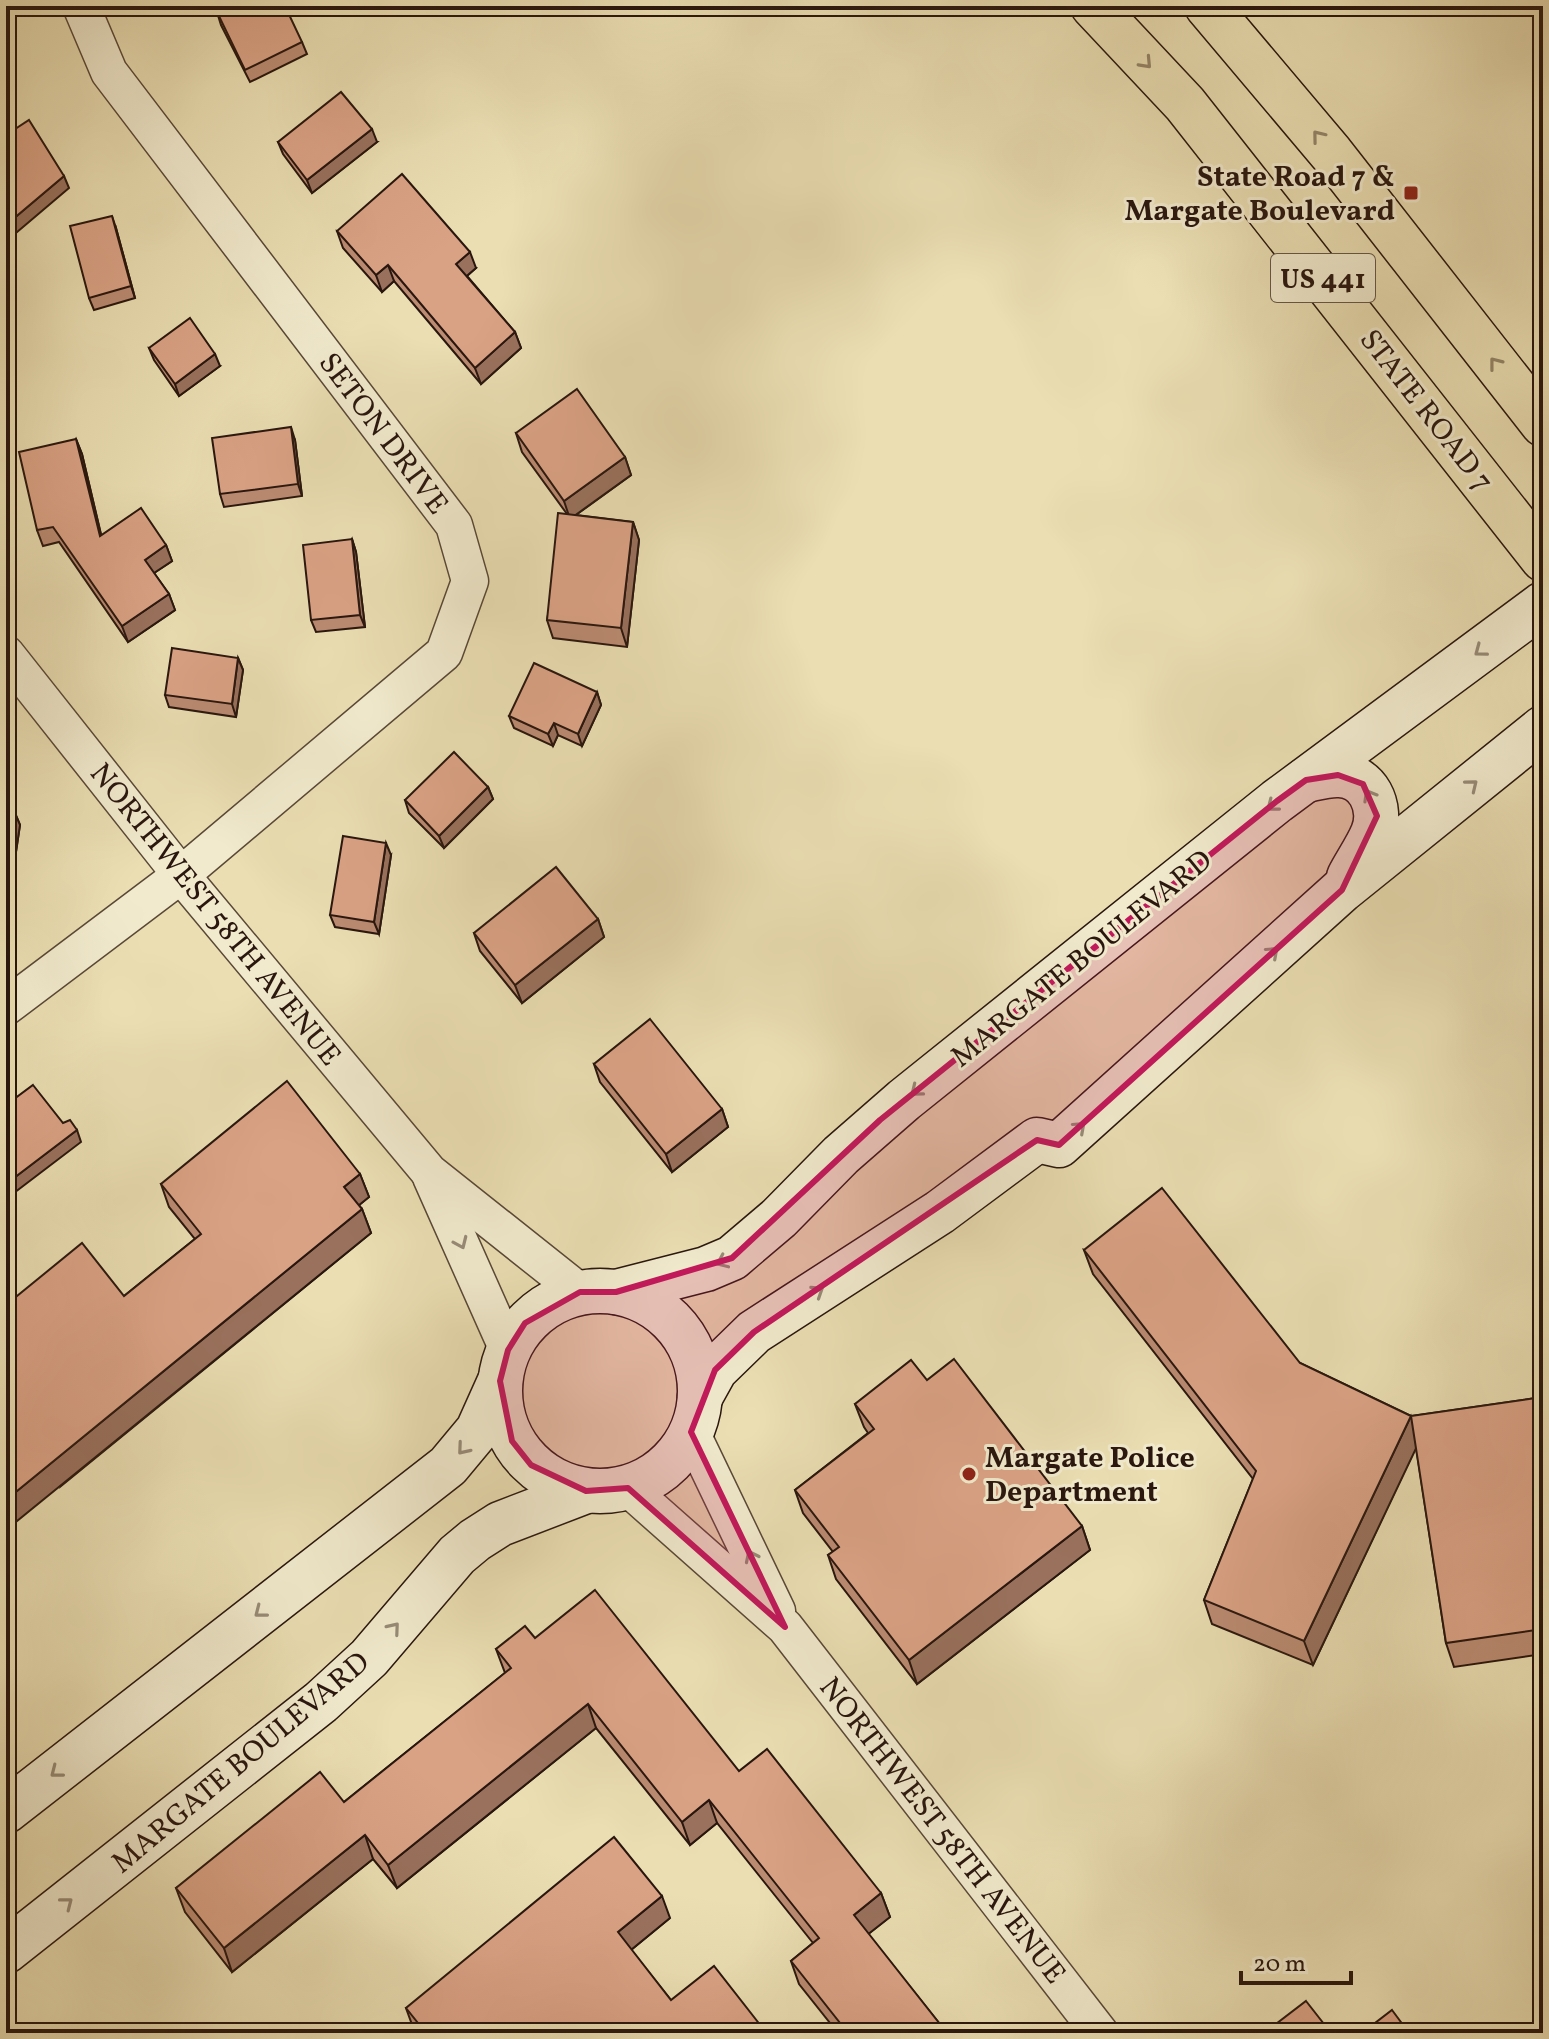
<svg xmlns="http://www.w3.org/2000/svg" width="1549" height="2039" font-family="Vollkorn,serif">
<rect width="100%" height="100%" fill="#eadeb2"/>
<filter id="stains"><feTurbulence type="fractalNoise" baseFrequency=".0025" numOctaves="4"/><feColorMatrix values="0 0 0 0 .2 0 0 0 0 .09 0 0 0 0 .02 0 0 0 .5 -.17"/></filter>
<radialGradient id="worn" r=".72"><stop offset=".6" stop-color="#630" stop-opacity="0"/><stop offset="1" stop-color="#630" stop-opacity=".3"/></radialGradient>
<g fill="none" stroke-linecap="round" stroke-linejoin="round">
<defs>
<g id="street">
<path d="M6 654 181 875 429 1172 580 1292"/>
<path d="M6 1007 181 875 444 653 470 581 454 525 109 72 81 6"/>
<path d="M431 1177 508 1350"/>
<path d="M691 1432 777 1611"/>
<path d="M628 1488 785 1627 1100 2033"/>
</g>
<g id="secondary">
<path d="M1306 780C1316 778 1327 775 1337 775 1368 774 1383 807 1373 833 1367 848 1356 863 1349 877"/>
<circle cx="600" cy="1391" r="100"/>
<path d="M616 1292 706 1269 732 1258 779 1218 841 1155 904 1100 1277 801 1543 604"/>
<path d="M700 1397 715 1370 754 1332 940 1212 1037 1140 1059 1145 1342 890 1543 728"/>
<path d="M6 1811 448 1466 478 1430 500 1381"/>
<path d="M6 1951 321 1702 369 1658 457 1555 475 1540 500 1524 586 1491"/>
</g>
<g id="primary">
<path d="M1093 6 1185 104 1543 559"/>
<path d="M1207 6 1331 153 1543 424"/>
</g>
</defs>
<use href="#street" stroke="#594837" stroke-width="39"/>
<use href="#secondary" stroke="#29160e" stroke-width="47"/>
<use href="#primary" stroke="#29160e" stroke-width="47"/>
<use href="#street" stroke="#f1eacd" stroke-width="36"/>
<use href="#secondary" stroke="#f1eacd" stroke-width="44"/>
<use href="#primary" stroke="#eadeb2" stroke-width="44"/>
</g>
<g fill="#bb8b72" stroke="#29160e" stroke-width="2">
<path d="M217 12 302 42 307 54 250 82 221 25Z"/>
<path d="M278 142H377L312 193 283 154Z"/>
<path d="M116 228 135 298 94 310 89 298Z"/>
<path d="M337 231 476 268 467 276 515 332 521 348 481 384 394 281 382 292 343 248Z"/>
<path d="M149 348 220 366 179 396 154 360Z"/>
<path d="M516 433 625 457 631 475 576 515 633 522 639 540 627 647 553 638 547 620 567 514 522 452Z"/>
<path d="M76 439 82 454 101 535 166 545 172 561 154 573 169 594 175 610 128 642 59 542 43 546 37 530Z"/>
<path d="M295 440 302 496 224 507 220 494Z"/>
<path d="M352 539 356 552 365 627 316 632 311 620Z"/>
<path d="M238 658 243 670 236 717 169 707 165 695Z"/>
<path d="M597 692 601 705 582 746 558 735 553 746 514 728 509 716Z"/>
<path d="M488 787 493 799 444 848 409 813 405 800Z"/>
<path d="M6 811 15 813 20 825 13 872 6 871Z"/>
<path d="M391 855 379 934 335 927 330 915Z"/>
<path d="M598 919 604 937 522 1003 480 951 474 933Z"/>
<path d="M594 1064 722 1109 728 1127 672 1172 600 1082Z"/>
<path d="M360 1174 369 1197 359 1205 362 1209 371 1233 61 1486 124 1296 195 1239 169 1207 161 1184Z"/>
<path d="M1084 1250 1300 1363 1411 1416 1543 1397V1654L1454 1667 1446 1643 1416 1447 1313 1665 1212 1624 1204 1600 1253 1479 1093 1274Z"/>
<path d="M927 1380 1082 1526 1090 1550 917 1684 836 1579 828 1555 833 1552 803 1513 795 1490 868 1433 864 1427 855 1404Z"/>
<path d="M535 1638 739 1771 881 1893 890 1917 868 1934 947 2033H838L799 1984 791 1961 813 1943 717 1823 690 1845 596 1728 397 1888 373 1859 232 1972 185 1912 176 1888 344 1802 505 1673 496 1649Z"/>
<path d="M670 1918 631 1950 671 2000 764 2033H416L414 2030 406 2008Z"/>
</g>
<g fill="#99715d" stroke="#29160e" stroke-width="2">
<path d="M372 129 377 142 312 193 307 180Z"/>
<path d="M64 176 69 188 10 238 6 225Z"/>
<path d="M112 216 116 228 135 298 131 286Z"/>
<path d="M470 252 476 268 462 280 456 264Z"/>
<path d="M388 265 394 281 382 292 376 275Z"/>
<path d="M515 332 521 348 481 384 475 368Z"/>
<path d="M215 354 220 366 179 396 175 384Z"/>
<path d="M8 382 13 394 6 401V384Z"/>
<path d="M291 427 295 440 302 496 298 484Z"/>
<path d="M76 439 82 454 105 551 100 536Z"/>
<path d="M625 457 631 475 570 519 564 501Z"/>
<path d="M633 522 639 540 627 647 621 628Z"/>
<path d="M352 539 356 552 365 627 360 615Z"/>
<path d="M166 545 172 561 151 575 145 560Z"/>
<path d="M169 594 175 610 128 642 122 626Z"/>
<path d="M238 658 243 670 236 717 232 704Z"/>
<path d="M597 692 601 705 582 746 578 734Z"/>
<path d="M554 723 558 735 553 746 548 734Z"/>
<path d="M488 787 493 799 444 848 439 836Z"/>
<path d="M15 813 20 825 13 872 8 860Z"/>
<path d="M386 843 391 855 379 934 374 922Z"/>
<path d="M598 919 604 937 522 1003 515 985Z"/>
<path d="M722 1109 728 1127 672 1172 666 1154Z"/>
<path d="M77 1130 81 1142 6 1199V1184Z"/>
<path d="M360 1174 369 1197 353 1210 344 1187Z"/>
<path d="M362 1209 371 1233 6 1530V1500Z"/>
<path d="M1411 1416 1420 1440 1313 1665 1304 1641Z"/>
<path d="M1082 1526 1090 1550 917 1684 909 1660Z"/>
<path d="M588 1704 596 1728 397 1888 388 1865Z"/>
<path d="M709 1800 717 1823 690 1845 682 1822Z"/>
<path d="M365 1835 373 1859 232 1972 224 1948Z"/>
<path d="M881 1893 890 1917 862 1939 854 1915Z"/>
<path d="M662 1896 670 1918 626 1954 618 1932Z"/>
<path d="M761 2026 764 2033H752Z"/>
</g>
<g fill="#daa285" stroke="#29160e" stroke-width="2">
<path d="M230 6H285L302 42 245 70 217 12Z"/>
<path d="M341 92 372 129 307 180 278 142Z"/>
<path d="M29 120 64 176 6 225V135Z"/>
<path d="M402 174 470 252 456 264 515 332 475 368 388 265 376 275 337 231Z"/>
<path d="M112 216 131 286 89 298 70 226Z"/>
<path d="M190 318 215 354 175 384 149 348Z"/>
<path d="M577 389 625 457 564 501 516 433Z"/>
<path d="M291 427 298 484 220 494 212 438Z"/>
<path d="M76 439 100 536 141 508 166 545 145 560 169 594 122 626 53 527 37 530 19 452Z"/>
<path d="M558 513 633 522 621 628 547 620Z"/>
<path d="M352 539 360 615 311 620 303 545Z"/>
<path d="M172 648 238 658 232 704 165 695Z"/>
<path d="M534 663 597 692 578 734 554 723 548 734 509 716Z"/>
<path d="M454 752 488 787 439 836 405 800Z"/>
<path d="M6 811 15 813 8 860H6Z"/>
<path d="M343 836 386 843 374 922 330 915Z"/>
<path d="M556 867 598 919 515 985 474 933Z"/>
<path d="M650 1019 722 1109 666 1154 594 1064Z"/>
<path d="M287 1081 360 1174 344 1187 362 1209 6 1500V1305L82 1243 124 1296 201 1234 161 1184Z"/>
<path d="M33 1085 63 1123 70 1120 77 1130 6 1184V1105Z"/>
<path d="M1162 1188 1300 1363 1411 1416 1304 1641 1204 1600 1256 1471 1084 1250Z"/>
<path d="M954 1359 1082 1526 909 1660 828 1555 839 1547 795 1490 874 1429 855 1404 911 1360 927 1380Z"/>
<path d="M1543 1397V1629L1446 1643 1411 1416Z"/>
<path d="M595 1590 739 1771 767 1749 881 1893 854 1915 947 2033H848L791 1961 819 1938 709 1800 682 1822 588 1704 388 1865 365 1835 224 1948 176 1888 320 1772 344 1802 511 1668 496 1649 525 1626 535 1638Z"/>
<path d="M614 1837 662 1896 618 1932 671 2000 714 1966 761 2026 752 2033H426L406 2008Z"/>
<path d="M1306 2001 1331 2033H1264Z"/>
<path d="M1392 2010 1409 2033H1362Z"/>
</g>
<defs><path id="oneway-chevron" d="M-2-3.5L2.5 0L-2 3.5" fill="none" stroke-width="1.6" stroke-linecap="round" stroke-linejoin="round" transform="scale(2)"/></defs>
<g stroke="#938468">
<use href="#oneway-chevron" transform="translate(1146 63) rotate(47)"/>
<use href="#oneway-chevron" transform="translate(1318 136) rotate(-129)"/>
<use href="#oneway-chevron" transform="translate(1495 363) rotate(-128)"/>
</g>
<g stroke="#978b77">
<use href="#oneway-chevron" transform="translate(1480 651) rotate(143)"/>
<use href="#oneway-chevron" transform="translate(1472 785) rotate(-39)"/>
<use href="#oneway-chevron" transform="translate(1369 795) rotate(-120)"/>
<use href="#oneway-chevron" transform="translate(1272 806) rotate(142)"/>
<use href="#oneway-chevron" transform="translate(1273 952) rotate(-42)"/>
<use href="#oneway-chevron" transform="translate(916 1091) rotate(141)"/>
<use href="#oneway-chevron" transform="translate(1080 1127) rotate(-42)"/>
<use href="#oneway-chevron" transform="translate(461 1243) rotate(66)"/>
<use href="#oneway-chevron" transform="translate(722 1262) rotate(156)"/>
<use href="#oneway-chevron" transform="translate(818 1291) rotate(-33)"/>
<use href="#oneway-chevron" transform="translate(463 1449) rotate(130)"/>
<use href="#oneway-chevron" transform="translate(751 1556) rotate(-116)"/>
<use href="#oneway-chevron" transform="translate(260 1612) rotate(142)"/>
<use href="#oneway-chevron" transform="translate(394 1628) rotate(-50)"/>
<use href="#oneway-chevron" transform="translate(56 1772) rotate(142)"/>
<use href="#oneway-chevron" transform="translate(67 1903) rotate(-38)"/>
</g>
<path fill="#c2185b" fill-opacity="0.2" stroke="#c2185b" stroke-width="6" stroke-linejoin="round" d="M1338 775 1363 784 1377 816 1342 890 1059 1145 1037 1140 754 1332 715 1370 691 1432 785 1627 628 1488 586 1491 531 1465 512 1441 500 1381 508 1350 525 1323 580 1292H616L732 1258 880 1120 1277 801 1306 780Z"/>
<g fill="#8f2418" stroke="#f1eacd" stroke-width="3">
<rect x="1403" y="185" width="16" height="16" rx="4"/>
<circle cx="969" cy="1474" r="8"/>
</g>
<g text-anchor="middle" stroke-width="6" stroke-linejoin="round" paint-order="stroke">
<rect fill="#f1eacd" stroke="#655647" stroke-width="2" x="1271" y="254" width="104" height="48" rx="6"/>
<g font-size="28" font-weight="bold" fill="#29160e">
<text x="1323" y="288">US 441</text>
</g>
<g font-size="30" font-weight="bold" fill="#29160e" stroke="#f1eacd" text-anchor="end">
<text x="1395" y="186">State Road 7 &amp;<tspan x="1395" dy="34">Margate Boulevard</tspan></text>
<text x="985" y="1467" text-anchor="start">Margate Police<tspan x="985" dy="34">Department</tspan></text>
</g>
<g font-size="30" fill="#29160e" stroke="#f1eacd">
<text transform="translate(1427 410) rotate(52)" y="10">STATE ROAD 7</text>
<text transform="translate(384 433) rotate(53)" y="10">SETON DRIVE</text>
<text transform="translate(216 914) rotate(51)" y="10">NORTHWEST 58TH AVENUE</text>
<text transform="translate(1081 958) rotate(-39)" y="10">MARGATE BOULEVARD</text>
<text transform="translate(240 1762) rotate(-40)" y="10">MARGATE BOULEVARD</text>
<text transform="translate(943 1830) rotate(52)" y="10">NORTHWEST 58TH AVENUE</text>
</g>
</g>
<rect width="1549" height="2039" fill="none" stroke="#eadeb2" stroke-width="32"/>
<rect x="8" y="8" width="1533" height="2023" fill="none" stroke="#29160e" stroke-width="4"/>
<rect x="16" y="16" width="1517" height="2007" fill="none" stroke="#29160e" stroke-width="2"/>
<path d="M1241 1971v12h110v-12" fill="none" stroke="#29160e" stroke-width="4"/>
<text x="1253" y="1971" font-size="24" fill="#29160e" stroke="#f1eacd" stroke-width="6" paint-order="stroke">20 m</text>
<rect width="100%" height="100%" filter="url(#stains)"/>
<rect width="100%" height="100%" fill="url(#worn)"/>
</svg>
